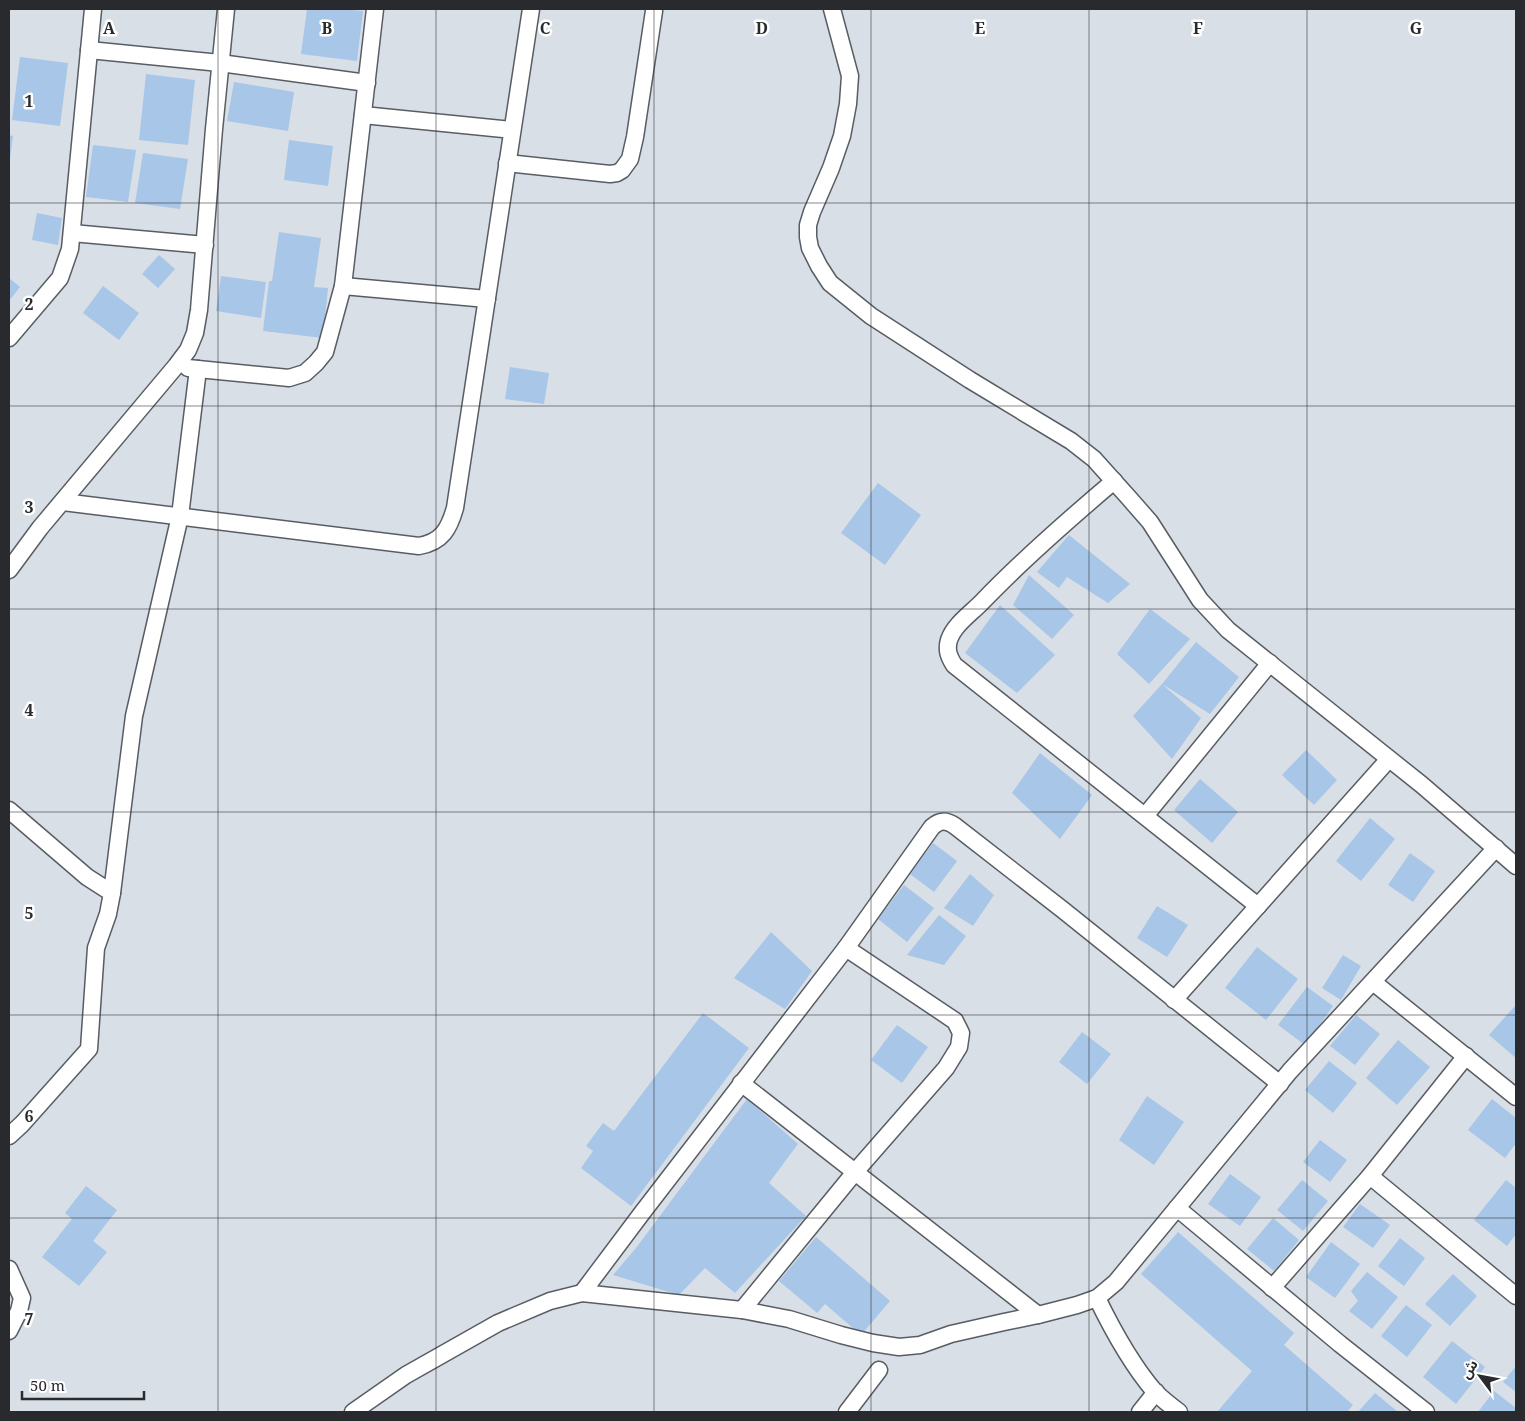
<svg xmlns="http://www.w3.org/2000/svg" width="1525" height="1421" font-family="'Noto Serif','Noto Sans Arabic',serif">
<rect width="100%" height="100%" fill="#d9dfe6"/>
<g fill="#a8c6e7">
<path d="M307 9H341L363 11 357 61 301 54Z"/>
<path d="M20 57 68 63 60 126 12 120Z"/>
<path d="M146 74 195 80 188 145 139 140Z"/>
<path d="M234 82 294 92 288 131 227 121Z"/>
<path d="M9 135 13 136 10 159H9Z"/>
<path d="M289 140 333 146 328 186 284 180Z"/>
<path d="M93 145 136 150 128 202 86 197Z"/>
<path d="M143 153 188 159 180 209 135 203Z"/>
<path d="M37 213 62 218 58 245 32 240Z"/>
<path d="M279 232 321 238 314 287 328 288 323 338 263 331 269 281H272Z"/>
<path d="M159 255 175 269 158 288 142 274Z"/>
<path d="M221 276 266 282 261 318 216 311Z"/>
<path d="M9 278 20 287 9 301Z"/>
<path d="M103 286 139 313 119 340 83 313Z"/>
<path d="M510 367 549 373 544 404 505 399Z"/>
<path d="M878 483 921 515 885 565 841 533Z"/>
<path d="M1069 535 1130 584 1108 603 1067 577 1059 588 1037 572Z"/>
<path d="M1029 575 1074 615 1052 639 1013 605Z"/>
<path d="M1000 605 1055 655 1017 693 965 653Z"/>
<path d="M1150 609 1190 639 1149 684 1117 654Z"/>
<path d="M1196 642 1239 677 1210 714 1162 684 1201 718 1172 759 1133 716 1162 684Z"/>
<path d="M1306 750 1337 780 1314 805 1282 775Z"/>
<path d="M1040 753 1092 795 1060 839 1012 793Z"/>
<path d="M1200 779 1238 812 1212 843 1174 810Z"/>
<path d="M1370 818 1395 839 1361 881 1336 861Z"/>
<path d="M933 843 957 861 934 892 910 874Z"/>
<path d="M1410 853 1435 871 1413 902 1388 885Z"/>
<path d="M970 874 994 895 973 926 944 908Z"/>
<path d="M904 885 934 908 907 942 878 919Z"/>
<path d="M1157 906 1188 925 1167 957 1137 938Z"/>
<path d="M939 915 966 936 944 965 907 955Z"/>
<path d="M771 932 812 971 785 1009 734 978Z"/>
<path d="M1257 947 1298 979 1266 1020 1225 988Z"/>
<path d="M1343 955 1361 966 1341 1000 1322 988Z"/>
<path d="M1307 987 1333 1006 1305 1045 1278 1025Z"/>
<path d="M1515 1006 1516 1007V1058L1489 1035Z"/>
<path d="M703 1013 749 1048 631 1206 581 1168 593 1151 586 1146 603 1123 614 1131Z"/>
<path d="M1356 1015 1380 1034 1355 1065 1330 1046Z"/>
<path d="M897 1025 928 1047 902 1083 871 1060Z"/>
<path d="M1082 1032 1111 1054 1087 1084 1059 1062Z"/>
<path d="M1398 1040 1430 1067 1397 1105 1366 1078Z"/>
<path d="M1329 1061 1357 1083 1333 1113 1305 1090Z"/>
<path d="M1147 1096 1184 1122 1154 1165 1119 1140Z"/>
<path d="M747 1099 798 1144 769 1183 806 1216 735 1293 705 1268 679 1295 613 1275 636 1248Z"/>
<path d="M1492 1099 1516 1118V1143L1505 1158 1468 1130Z"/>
<path d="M1320 1140 1347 1160 1330 1182 1303 1162Z"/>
<path d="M1230 1174 1261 1197 1240 1226 1208 1204Z"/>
<path d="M1302 1180 1328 1201 1303 1231 1277 1210Z"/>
<path d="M1506 1180 1516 1188V1234L1507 1246 1474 1220Z"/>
<path d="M86 1186 117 1210 93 1241 107 1252 79 1286 42 1257 72 1219 65 1213Z"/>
<path d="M1360 1204 1390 1225 1373 1248 1343 1227Z"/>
<path d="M1273 1218 1299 1240 1274 1271 1247 1249Z"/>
<path d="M1178 1232 1294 1333 1284 1345 1353 1405 1347 1412H1217L1252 1371 1141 1274Z"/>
<path d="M816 1237 890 1301 861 1335 825 1304 817 1313 779 1281Z"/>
<path d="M1400 1238 1425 1258 1404 1286 1378 1266Z"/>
<path d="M1331 1242 1360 1264 1335 1298 1306 1277Z"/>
<path d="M1367 1272 1398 1297 1372 1329 1349 1311 1358 1301 1351 1291Z"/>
<path d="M1453 1274 1477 1296 1450 1326 1425 1304Z"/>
<path d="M1406 1305 1432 1325 1407 1357 1381 1336Z"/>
<path d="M1452 1341 1485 1367 1456 1404 1423 1377Z"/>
<path d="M1516 1366V1392L1503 1382Z"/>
<path d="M1494 1391 1516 1408V1412H1478Z"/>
<path d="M1375 1393 1398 1412H1358Z"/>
</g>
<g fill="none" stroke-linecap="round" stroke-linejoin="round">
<defs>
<g id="minor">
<path d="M832 9 850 76 848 104 842 136 831 168 812 212 808 225V237L810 248 819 266 830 283 871 316 970 380 1071 441 1094 459 1129 498 1150 522 1200 600 1228 630 1422 785 1516 866"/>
<path d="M89 50 220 63 367 83"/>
<path d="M363 115 512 130"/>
<path d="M507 163 610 174 617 173 622 170 630 159 635 137 654 11"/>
<path d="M72 233 205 245"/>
<path d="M343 286 487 299"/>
<path d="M9 338 60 278 70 249 93 9"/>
<path d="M188 368 289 378 305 373 316 363 325 352 343 286 375 9"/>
<path d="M1114 481C1068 520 1023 559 981 603 970 614 954 625 949 640 946 650 949 657 954 665L1258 906"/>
<path d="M63 502 419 546C442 542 449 529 455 508L531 9"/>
<path d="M9 570 40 528 176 366 188 350 195 333 199 310 214 129 226 9"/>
<path d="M9 810 87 877 112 893 108 914 96 948 89 1049 22 1124 9 1136"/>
<path d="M1145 816 1270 663"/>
<path d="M112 893 134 716 180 516 198 369"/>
<path d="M1373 982 1516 1097"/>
<path d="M1174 1000 1389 759"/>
<path d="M741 1083 1038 1315"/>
<path d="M1370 1176 1516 1296"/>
<path d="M1177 1208 1340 1344 1426 1412"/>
<path d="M9 1269 22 1298 19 1311 9 1331"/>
<path d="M1272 1288 1370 1176 1466 1056"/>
<path d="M582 1293 642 1213 846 948 932 827C940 820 946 820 955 826L1063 910 1280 1084"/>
<path d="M1097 1298C1113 1331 1131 1364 1155 1392 1162 1399 1171 1406 1179 1412"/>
<path d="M742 1310 855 1172 946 1068 959 1047 961 1033 955 1021 846 948"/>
<path d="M353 1412 406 1375 498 1323 550 1301 582 1293 742 1310 789 1319 841 1335 873 1343 899 1347 920 1345 951 1334 1004 1322 1038 1315 1077 1305 1097 1298 1116 1282 1290 1071 1496 848"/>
<path d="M847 1412 879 1370"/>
<path d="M1140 1412 1156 1392"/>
</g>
</defs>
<use href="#minor" stroke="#585d63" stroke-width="19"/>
<use href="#minor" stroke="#fff" stroke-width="16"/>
</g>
<path fill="none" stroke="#282a2d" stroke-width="1" stroke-opacity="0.55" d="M218 9V1412M436 9V1412M654 9V1412M871 9V1412M1089 9V1412M1307 9V1412M9 203H1516M9 406H1516M9 609H1516M9 812H1516M9 1015H1516M9 1218H1516"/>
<g font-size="16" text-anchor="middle" font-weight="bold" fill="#282a2d" stroke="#fff" stroke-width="5" stroke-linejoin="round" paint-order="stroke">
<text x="109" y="34">A</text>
<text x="327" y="34">B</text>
<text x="545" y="34">C</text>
<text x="762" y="34">D</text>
<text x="980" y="34">E</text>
<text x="1198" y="34">F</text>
<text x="1416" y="34">G</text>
<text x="29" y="107">1</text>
<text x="29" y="310">2</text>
<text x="29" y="513">3</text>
<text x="29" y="716">4</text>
<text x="29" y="919">5</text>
<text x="29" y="1122">6</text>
<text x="29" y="1325">7</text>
</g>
<rect width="1525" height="1421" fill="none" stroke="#282a2d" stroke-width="20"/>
<g transform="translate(1480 1376) rotate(302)" stroke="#ffffff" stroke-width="4" paint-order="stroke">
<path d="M0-4L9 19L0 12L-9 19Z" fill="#282a2d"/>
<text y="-8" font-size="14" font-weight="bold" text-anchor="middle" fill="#282a2d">ش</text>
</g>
<path d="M22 1391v8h122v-8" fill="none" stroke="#282a2d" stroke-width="2.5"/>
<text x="30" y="1391" font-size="15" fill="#282a2d" stroke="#ffffff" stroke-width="4" paint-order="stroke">50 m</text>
</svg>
